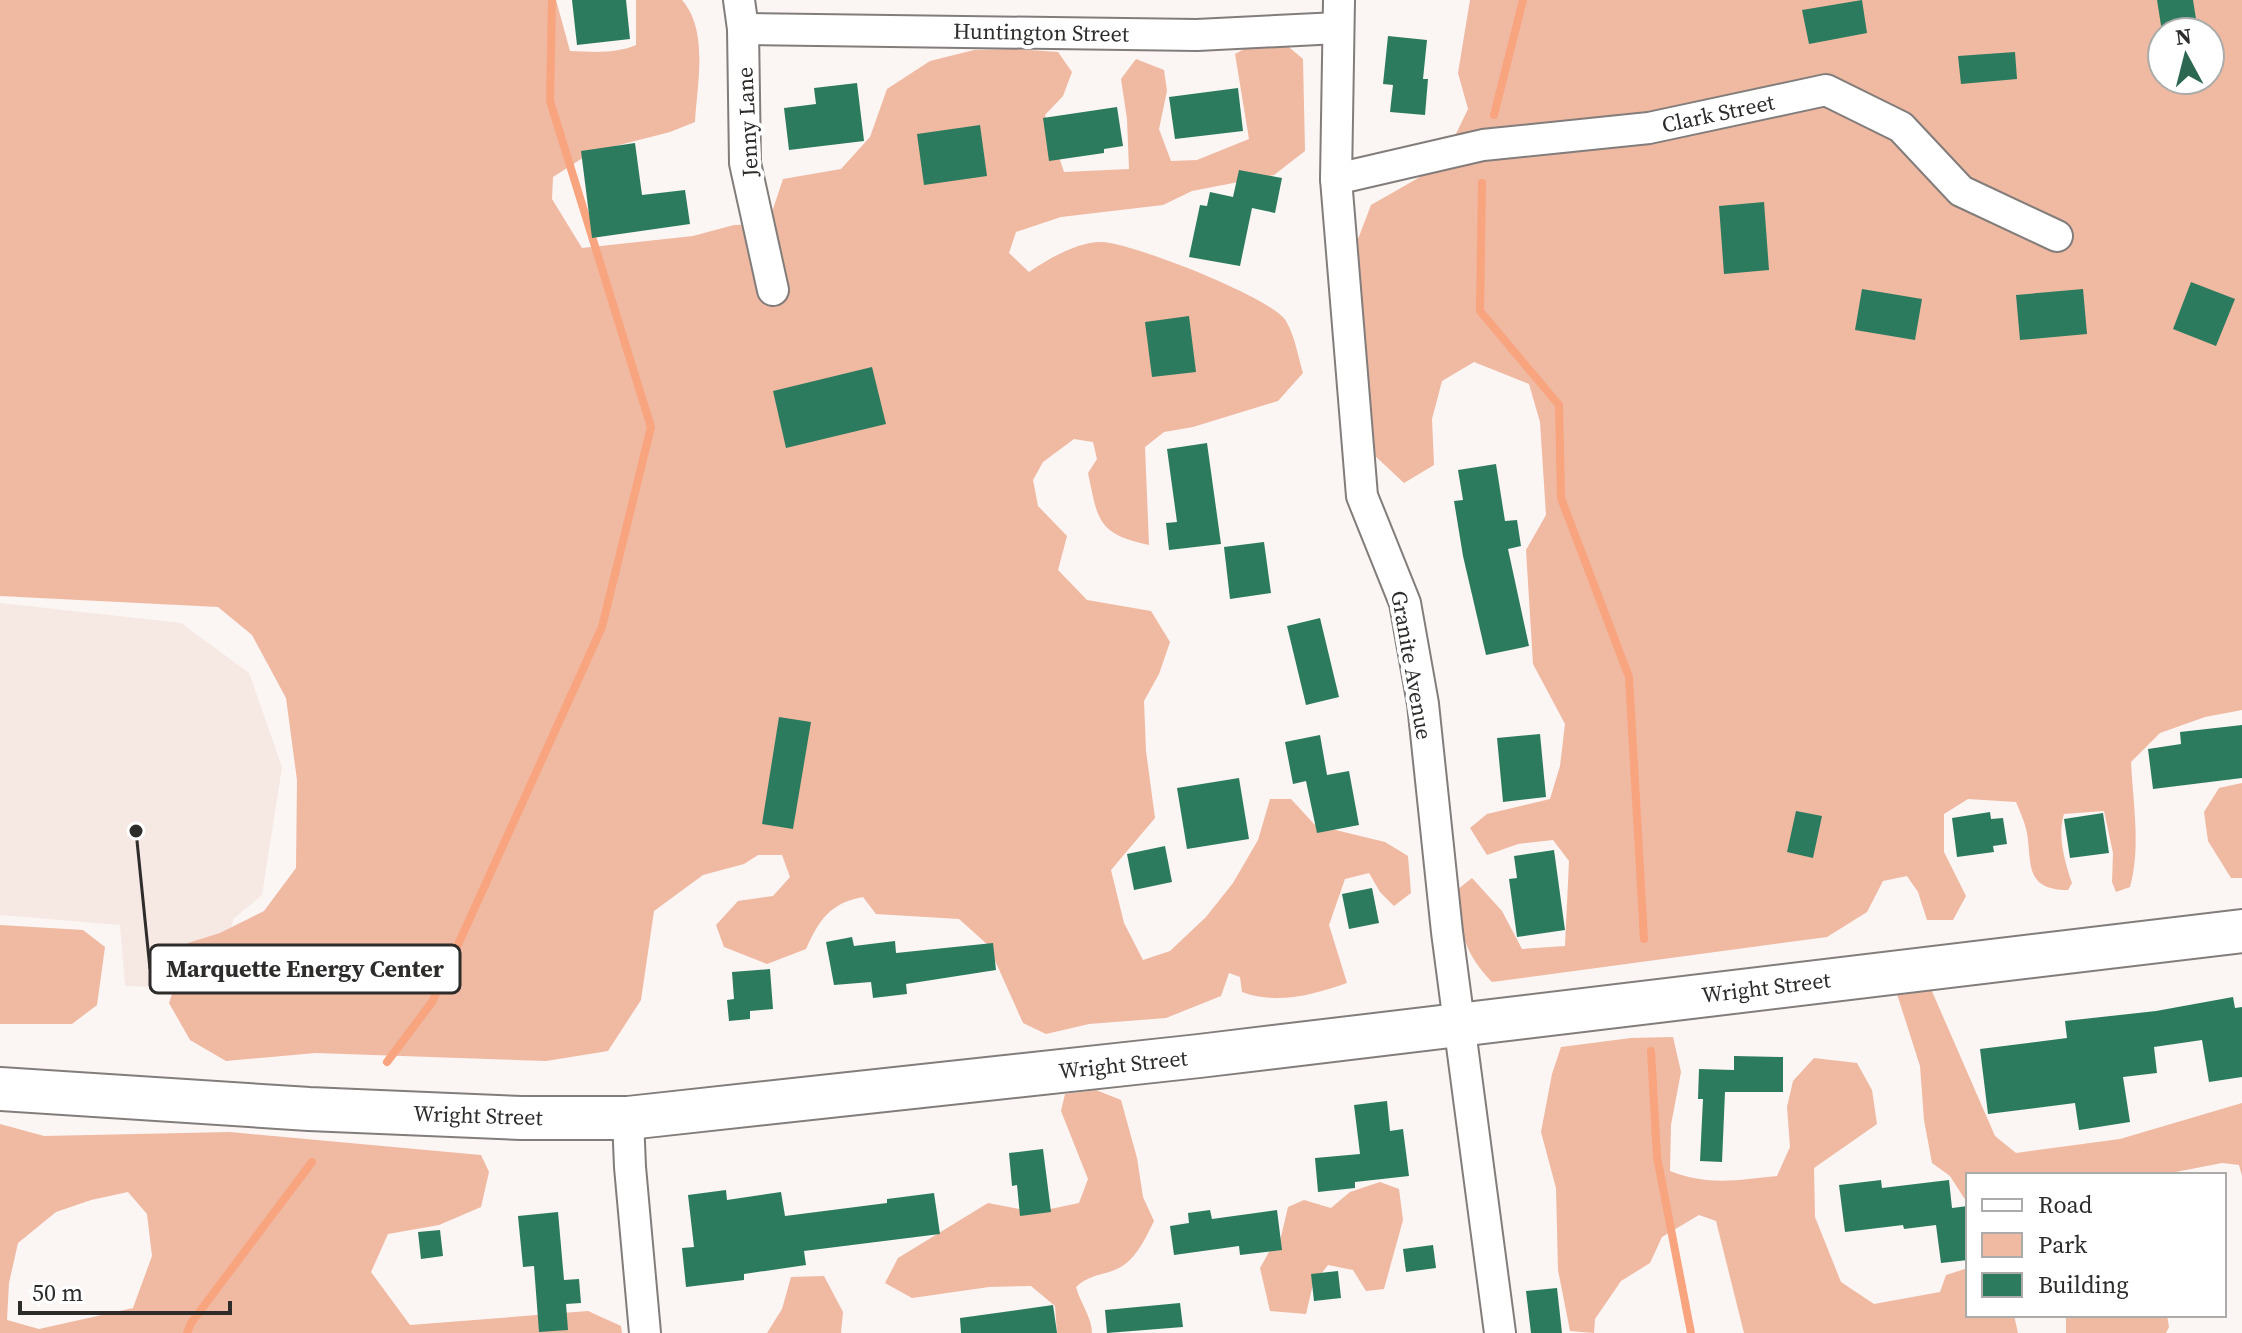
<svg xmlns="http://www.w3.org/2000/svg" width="2242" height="1333" font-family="'Source Serif 4',serif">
<rect width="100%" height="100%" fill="#fbf5f3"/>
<path fill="#f6e8e2" d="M0 603 181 623 249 673 282 767 262 895 233 919 224 989 125 986 120 925 0 915Z"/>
<g fill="#f0b9a2" fill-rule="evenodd">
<path d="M0 0H556L570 51C592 52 615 54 636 45V0H682C709 31 697 84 695 122L670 132 592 152 553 177 552 199 582 248 693 236 734 225 768 224 783 179 841 169 870 137 887 89 930 61 974 50 1016 49 1058 52 1072 72 1063 96 1045 115 1064 172 1129 169 1127 119 1121 79 1136 59 1164 70 1167 91 1159 129 1171 161 1197 160 1249 139 1235 54 1255 43H1284L1303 59 1305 151 1274 175 1192 191 1163 205 1061 217 1016 232 1009 253 1029 272C1048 259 1077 242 1101 242 1130 242 1273 298 1286 321 1295 336 1298 357 1303 373L1278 401 1193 427 1164 432 1145 447 1149 545C1097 534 1098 520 1088 473L1097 459 1093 442 1074 439 1043 462 1033 480 1038 506 1067 536 1058 570 1087 600 1151 611 1170 642 1159 674 1144 701 1146 751 1155 818 1111 870 1124 923 1143 960 1170 951 1206 917 1233 883 1258 840 1270 799H1291L1315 825 1385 842 1408 856 1411 893 1394 906 1380 892 1369 873 1345 879 1329 925 1347 983C1312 995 1278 1005 1242 992L1240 977 1229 973 1221 996 1166 1018 1089 1024 1046 1034 1023 1023 988 945 959 919 876 914 863 897C830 903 819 920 806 949L767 964 724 947 716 925 738 901 773 896 790 877 782 855H758L744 864 703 875 654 911 641 1000 608 1051 546 1061 316 1053 226 1061 190 1040 169 1003 188 943 220 933 264 911 296 868 297 780 286 698 252 635 218 607 0 596Z"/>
<path d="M1470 0H2242V710L2205 717 2160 733 2131 762C2133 803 2141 847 2130 887L2116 892 2112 882 2113 853 2104 811 2064 814C2057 835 2065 863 2072 883L2068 890C2024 890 2032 863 2027 833 2025 822 2020 812 2016 802L1968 799 1944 814V852L1966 896 1953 920H1927L1918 892 1907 876 1883 881 1867 912 1827 937 1492 982C1463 952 1460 930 1457 890L1472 878 1502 911 1522 949 1565 946 1569 861 1553 840 1518 844 1487 855 1470 828 1487 814 1550 799 1560 766 1565 724 1533 664 1526 550 1546 515 1540 422 1529 384 1474 362 1442 381 1432 419 1434 465 1404 483 1373 454 1355 247 1371 205 1441 165 1468 109 1458 73ZM2162 32H2210V80H2162Z"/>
<path d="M2242 783V878H2231L2208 841 2204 812 2219 788Z"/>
<path d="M0 925 83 930 105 947 97 1005 72 1024H0Z"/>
<path d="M1931 989 1995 1136 2016 1153 2120 1139 2242 1103V1176L2239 1165 2222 1163 2160 1175H1968V1199L1964 1198 1950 1176 1932 1163 1924 1120 1920 1066 1897 994Z"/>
<path d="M1673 1037 1681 1072 1671 1125 1670 1171C1707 1186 1739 1180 1777 1176L1790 1147 1787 1107 1793 1081 1814 1058 1857 1063 1872 1090 1877 1124 1814 1168 1815 1217 1841 1282 1874 1304 1940 1292 1946 1275 1968 1268V1315H2014L2018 1333H1744L1716 1221 1699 1215 1662 1237 1650 1263 1621 1281 1595 1319 1594 1333 1570 1331 1558 1270 1556 1188 1541 1132 1552 1074 1561 1047 1631 1038Z"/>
<path d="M1096 1090 1121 1100 1137 1158 1143 1197 1154 1221C1144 1241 1135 1263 1112 1271 1097 1276 1088 1276 1076 1287 1080 1302 1092 1318 1092 1333H1057L1055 1306 1031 1286 989 1287 912 1298 885 1283 898 1258 988 1203 1036 1212 1079 1203 1088 1179 1061 1111 1065 1094Z"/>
<path d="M0 1124 44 1136 230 1132 481 1155 489 1172 481 1207 439 1225 388 1234 371 1272 410 1325 588 1311 621 1326 622 1333H0ZM128 1192 147 1214 152 1256 133 1308 39 1329 7 1320 9 1283 18 1243 56 1212 91 1200Z"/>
<path d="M1380 1182 1399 1189 1403 1220 1384 1289 1366 1291 1353 1270 1328 1265 1313 1284 1306 1314 1270 1311 1260 1268 1269 1252 1280 1241 1288 1207 1304 1200 1331 1208 1350 1192Z"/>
<path d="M824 1276 843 1312 841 1333H767L782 1309 791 1277Z"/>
<path d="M2066 1315H2167L2169 1327 2166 1333H2066Z"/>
</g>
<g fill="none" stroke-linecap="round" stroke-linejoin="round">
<g stroke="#f8a47f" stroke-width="8">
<path d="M1494 115 1523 0"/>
<path d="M1482 183 1480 311 1559 405 1561 498 1629 677 1644 939"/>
<path d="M1651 1051 1657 1157 1691 1333"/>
<path d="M387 1062 432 1002 602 627 651 427 550 101 552 0"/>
<path d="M187 1333 191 1323 312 1162"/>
</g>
</g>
<g fill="#2c7b5f">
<path d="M572 0H626L630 39 577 45Z"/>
<path d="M1862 0 1867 33 1809 44 1802 10Z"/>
<path d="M2157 0H2193L2198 32H2162Z"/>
<path d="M1388 36 1427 40 1423 79H1428L1425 115 1390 112 1393 85 1383 84Z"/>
<path d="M2015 52 2017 79 1961 84 1958 56Z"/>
<path d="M857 83 864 141 789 150 784 108 816 104 814 88Z"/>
<path d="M1238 88 1243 131 1175 139 1169 97Z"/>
<path d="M1117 107 1123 146 1104 149V153L1049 161 1043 118Z"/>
<path d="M980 125 987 176 924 185 917 134Z"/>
<path d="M635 143 642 195 685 190 690 224 592 238 581 151Z"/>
<path d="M1239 170 1282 178 1275 213 1252 208 1240 266 1189 257 1200 205 1207 206 1210 192 1233 197Z"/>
<path d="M1764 202 1769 270 1724 274 1719 206Z"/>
<path d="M2191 282 2235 299 2216 346 2173 329Z"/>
<path d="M1862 289 1922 299 1915 340 1855 330Z"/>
<path d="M2083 289 2087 334 2020 340 2016 295Z"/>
<path d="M1189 316 1196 372 1152 377 1145 322Z"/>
<path d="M872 367 886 424 786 448 773 391Z"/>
<path d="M1207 443 1221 544 1169 550 1166 523 1177 522 1167 449Z"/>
<path d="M1496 464 1505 521 1517 520 1521 546 1508 549 1529 646 1486 655 1463 556 1454 501 1463 500 1458 470Z"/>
<path d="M1264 542 1271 593 1230 599 1224 547Z"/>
<path d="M1320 618 1339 697 1306 705 1287 626Z"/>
<path d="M779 717 811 722 793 829 762 824Z"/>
<path d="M2242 725V778L2153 789 2148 749 2181 744 2180 732Z"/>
<path d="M1540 734 1546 797 1503 802 1497 738Z"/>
<path d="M1320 735 1327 775 1349 771 1359 825 1317 833 1306 781 1293 784 1285 742Z"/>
<path d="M1239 778 1249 839 1187 849 1177 788Z"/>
<path d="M1796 811 1822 816 1813 858 1787 852Z"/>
<path d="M1990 812 1991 819 2003 818 2007 844 1993 846 1994 852 1957 857 1952 818Z"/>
<path d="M2103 813 2109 853 2070 858 2064 819Z"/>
<path d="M1165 846 1172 882 1134 890 1127 854Z"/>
<path d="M1554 850 1565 930 1517 937 1509 879 1517 878 1514 856Z"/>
<path d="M1372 888 1379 923 1349 929 1342 894Z"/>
<path d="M852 937 854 946 895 941 896 953 993 943 996 970 906 984 907 994 873 998 871 982 834 985 826 942Z"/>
<path d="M770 969 773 1009 750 1011V1019L729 1021 727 1000 734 999 732 972Z"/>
<path d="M2233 997 2235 1008 2242 1007V1077L2209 1082 2202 1040 2154 1047 2157 1073 2123 1077 2130 1122 2079 1130 2075 1103 1988 1114 1980 1049 2067 1038 2065 1021 2156 1011Z"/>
<path d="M1734 1056 1783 1057V1092H1725L1722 1162 1700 1161 1703 1099H1698L1699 1069 1734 1070Z"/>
<path d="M1387 1101 1390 1131 1403 1129 1409 1176 1355 1182V1188L1318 1192 1315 1158 1360 1154 1354 1105Z"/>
<path d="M1043 1149 1051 1212 1020 1216 1017 1185 1012 1186 1009 1153Z"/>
<path d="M1881 1180 1882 1188 1949 1180 1952 1208 1968 1206V1260L1941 1263 1936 1225 1904 1229 1903 1225 1845 1232 1839 1185Z"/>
<path d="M726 1190 727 1200 781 1192 785 1216 887 1203V1199L934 1193 940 1234 804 1251 806 1265 744 1274V1280L686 1287 682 1248 694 1247 688 1195Z"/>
<path d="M1210 1210 1212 1219 1277 1210 1282 1250 1240 1255 1239 1246 1174 1255 1170 1226 1189 1223 1188 1213Z"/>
<path d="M558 1212 564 1280 579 1279 581 1303 566 1304 568 1330 539 1332 534 1266 523 1267 518 1216Z"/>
<path d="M440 1230 443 1256 421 1259 418 1232Z"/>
<path d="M1433 1245 1436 1268 1406 1272 1403 1249Z"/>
<path d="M1338 1271 1341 1298 1314 1301 1311 1274Z"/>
<path d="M1557 1288 1562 1333H1531L1526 1291Z"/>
<path d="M1180 1303 1183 1327 1107 1333 1105 1310Z"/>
<path d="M1053 1305 1057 1333H961L960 1318Z"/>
</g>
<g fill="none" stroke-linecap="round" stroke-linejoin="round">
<defs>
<g id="street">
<path d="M739 0 743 29 745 163 773 290"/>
<path d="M1339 0 1336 179 1362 496 1405 603 1423 704 1447 932 1500 1333"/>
<path d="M743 29 1197 35 1338 28"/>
<path d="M1336 179 1483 145 1649 128 1826 90 1901 127 1961 191 2057 236"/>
<path d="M628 1118 630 1167 645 1333"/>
</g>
<path id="secondary" d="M0 1089 309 1109 521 1118H628L1199 1056 2242 931"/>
</defs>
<use href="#street" stroke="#827d7b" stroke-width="34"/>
<use href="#secondary" stroke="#827d7b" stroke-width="46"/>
<use href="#street" stroke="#fff" stroke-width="30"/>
<use href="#secondary" stroke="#fff" stroke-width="42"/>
</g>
<g text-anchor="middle" stroke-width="8" stroke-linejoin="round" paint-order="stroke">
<g font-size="22" fill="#2e2c2b" stroke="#fff">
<text transform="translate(1041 32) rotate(1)" y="8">Huntington Street</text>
<text transform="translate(1718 113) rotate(-12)" y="8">Clark Street</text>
<text transform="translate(747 122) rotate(-93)" y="8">Jenny Lane</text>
<text transform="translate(1412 665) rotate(80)" y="8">Granite Avenue</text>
<text transform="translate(1766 987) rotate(-7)" y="8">Wright Street</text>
<text transform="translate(1123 1064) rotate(-6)" y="8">Wright Street</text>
<text transform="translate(478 1115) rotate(2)" y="8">Wright Street</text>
</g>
</g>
<path fill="none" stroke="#2e2c2b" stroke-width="3" d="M136 831L150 969"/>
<circle fill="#2e2c2b" stroke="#fff" stroke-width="3" cx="136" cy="831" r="8"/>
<rect fill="#fff" stroke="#2e2c2b" stroke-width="3" x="150" y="945" width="310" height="48" rx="8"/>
<g font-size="24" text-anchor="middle" font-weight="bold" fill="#2e2c2b">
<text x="305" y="977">Marquette Energy Center</text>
</g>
<rect x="1966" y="1173" width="260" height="144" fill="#ffffff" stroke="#ababaa" stroke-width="2"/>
<rect x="1982" y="1199" width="40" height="12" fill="#ffffff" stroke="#ababaa" stroke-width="2"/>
<text x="2038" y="1213" font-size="24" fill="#2e2c2b">Road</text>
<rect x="1982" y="1233" width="40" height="24" fill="#f0b9a2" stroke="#ababaa" stroke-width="2"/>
<text x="2038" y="1253" font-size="24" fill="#2e2c2b">Park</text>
<rect x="1982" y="1273" width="40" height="24" fill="#2c7b5f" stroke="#ababaa" stroke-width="2"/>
<text x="2038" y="1293" font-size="24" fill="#2e2c2b">Building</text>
<g transform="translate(2186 56) rotate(353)"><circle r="38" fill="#ffffff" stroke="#ababaa" stroke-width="2"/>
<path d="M0-6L14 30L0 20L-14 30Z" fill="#2c6751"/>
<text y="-12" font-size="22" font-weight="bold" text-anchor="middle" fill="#2e2c2b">N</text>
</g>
<path d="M20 1301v12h210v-12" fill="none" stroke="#2e2c2b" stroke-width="4"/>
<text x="32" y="1301" font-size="24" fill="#2e2c2b" stroke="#ffffff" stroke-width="6" paint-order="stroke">50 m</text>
</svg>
